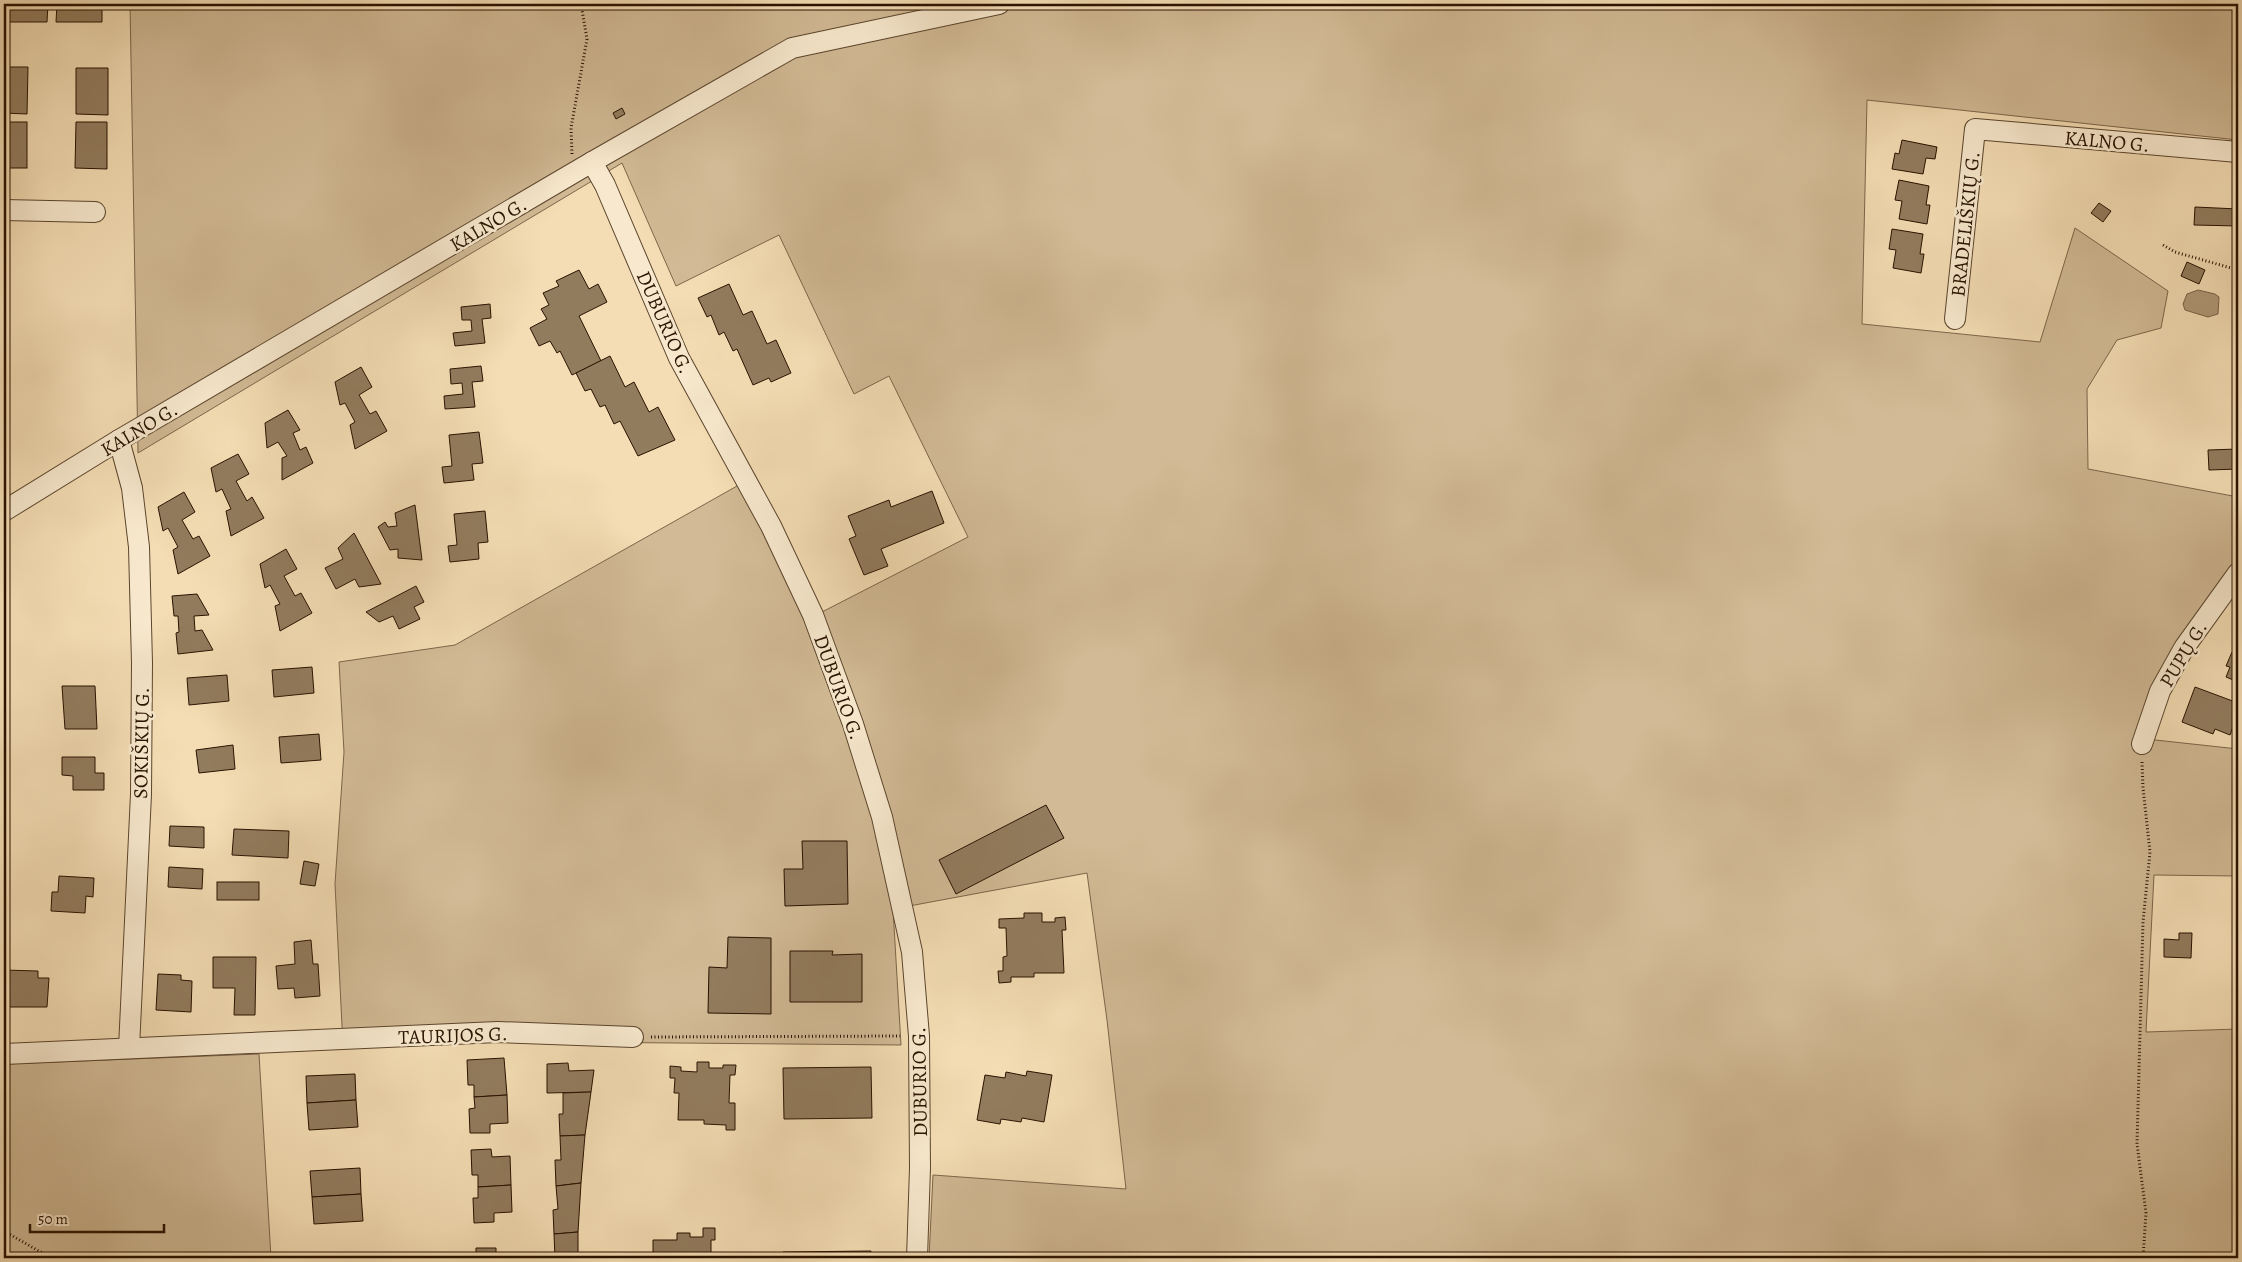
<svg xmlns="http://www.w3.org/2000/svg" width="2242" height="1262" font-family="Alegreya,serif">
<rect width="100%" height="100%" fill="#f4ddb4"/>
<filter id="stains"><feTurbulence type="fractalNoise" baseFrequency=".004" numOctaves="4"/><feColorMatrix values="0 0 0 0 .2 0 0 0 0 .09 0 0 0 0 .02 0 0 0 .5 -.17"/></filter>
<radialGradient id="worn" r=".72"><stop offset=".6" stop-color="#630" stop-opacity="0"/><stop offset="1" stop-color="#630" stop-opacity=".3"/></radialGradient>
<g fill="#d1ba95" stroke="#7c664a">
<path d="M130 4H2221L2238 8V140L1867 100 1862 324 2040 342 2075 228 2168 291 2161 328 2117 340 2087 389 2088 469 2238 497V561L2163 671 2137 738 2238 749V876L2154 875 2146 1032 2238 1029V1258H929L933 1175 1126 1189 1107 1020 1087 873 893 909 901 1045 450 1041 343 1046 335 884 344 752 339 662 455 645 753 477 820 613 968 537 889 376 854 394 779 235 676 286 622 163 138 453Z"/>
<path d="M259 1054 271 1258H4V1064Z"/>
</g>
<path fill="#af9877" stroke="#796247" d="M2198 290 2215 294 2219 297 2218 314 2208 317 2185 310 2183 304 2187 294Z"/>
<g fill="#927c5e" stroke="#281200">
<path d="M4 4H48L47 22H4Z"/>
<path d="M57 4H102V22H56Z"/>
<path d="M4 67H28L27 114 4 113Z"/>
<path d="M76 68H108V115L76 114Z"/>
<path d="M622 108 625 114 616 119 613 113Z"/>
<rect x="4" y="122" width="23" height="46"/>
<path d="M76 122H107V169L75 168Z"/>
<path d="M1902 140 1937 147 1935 159 1926 158 1923 174 1892 169 1895 153 1899 154Z"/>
<path d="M1899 180 1929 186 1926 205H1930L1927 224 1899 219 1902 201 1895 200Z"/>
<path d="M2099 203 2111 211 2103 222 2091 213Z"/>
<path d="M2195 207 2238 209V226L2194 225Z"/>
<path d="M1892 229 1923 234 1920 254H1924L1921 273 1893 268 1896 250 1889 249Z"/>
<path d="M2187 262 2205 270 2199 284 2181 276Z"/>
<path d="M579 270 589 289 598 284 607 302 579 316 601 361 572 375 560 351 557 353 550 341 539 346 530 328 547 319 541 309 549 305 543 293 559 286 556 281Z"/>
<path d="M729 284 743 315 752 311 767 344 776 340 791 373 771 382 769 378 753 385 737 349 733 351 724 332 719 335 711 315 707 317 698 298Z"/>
<path d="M490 304 491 318 482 319 485 343 455 346 453 333 472 331 471 320H462L461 307Z"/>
<path d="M610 356 625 387 634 382 649 412 658 407 675 440 638 456 620 421 614 424 605 405 600 407 591 389 585 391 576 373Z"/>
<path d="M481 366 483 381 472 382 475 407 445 409 444 396 463 394 462 383 451 384 450 369Z"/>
<path d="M361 367 372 387 359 395 370 414 376 411 387 431 355 449 350 425 355 422 345 403 340 405 335 382Z"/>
<path d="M288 410 300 430 293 433 300 450 306 447 313 463 282 480V458L287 456 278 442 267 448 265 423Z"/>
<path d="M479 432 483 463 472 464 474 480 444 483 442 467 452 466 449 435Z"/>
<path d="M2238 449V469L2209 470 2208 450Z"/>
<path d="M238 454 249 474 236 481 247 501 252 497 264 518 231 536 226 511 231 509 222 489 216 492 211 468Z"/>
<path d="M932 491 944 523 881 549 888 566 864 575 849 539 856 536 848 516 889 500 891 507Z"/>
<path d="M184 492 195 512 182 520 193 539 199 536 210 556 178 574 173 550 178 547 168 528 163 531 158 507Z"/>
<path d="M415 505 422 560 398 558V549L390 550 378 527 385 522 388 527 397 526 395 513Z"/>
<path d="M485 511 488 542 478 543 479 559 450 562 448 546 457 545 454 514Z"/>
<path d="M354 533 381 584 359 587 355 579 336 589 325 568 343 559 338 548Z"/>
<path d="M286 549 297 569 284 576 295 596 301 593 312 613 280 631 275 606 280 604 270 585 265 588 260 564Z"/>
<path d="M416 586 424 602 414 607 420 619 399 629 393 616 379 622 366 612Z"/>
<path d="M197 594 209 615 194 616 195 631 202 630 213 650 178 654 176 633 179 632 178 616H174L172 596Z"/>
<path d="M2232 652 2238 654V682L2226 677 2230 667 2226 666Z"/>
<path d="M312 667 314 693 274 697 272 670Z"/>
<path d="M227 675 229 701 189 705 187 678Z"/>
<path d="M62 686H95L97 729H65Z"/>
<path d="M2195 687 2238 703V713L2230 735 2215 729 2213 734 2182 722Z"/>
<path d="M319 734 321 760 281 763 279 737Z"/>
<path d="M233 745 235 769 199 773 196 750Z"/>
<path d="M62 757H95V773H104V790H73V776L62 775Z"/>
<path d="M1046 805 1064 838 956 894 939 860Z"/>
<path d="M170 826 204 827V848L169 846Z"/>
<path d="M234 829 289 831 288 858 232 855Z"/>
<path d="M802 841H847L848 904 785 906 784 869H803Z"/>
<path d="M304 861 319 864 315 886 300 884Z"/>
<path d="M169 867 203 869 202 889 168 887Z"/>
<path d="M59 876 94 878 93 897 86 896 85 913 51 911 52 892H58Z"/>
<rect x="217" y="882" width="42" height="18"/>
<path d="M1024 913H1042V922H1055V918L1065 917 1066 930H1062L1064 973H1034V977H1011V982L999 983 998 971H1003V957L1007 956 1006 928H999V919L1024 918Z"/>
<path d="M2179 933H2192L2191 958 2164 957V939L2179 940Z"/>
<path d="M728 937 771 938V1014L708 1013 709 967 727 968Z"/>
<path d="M311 940 313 964H318L320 996 295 998 294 988 278 989 276 966 295 964 294 942Z"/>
<path d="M790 951H833L832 955 862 954V1002H790Z"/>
<path d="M213 957H256L255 1015H234L235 988H213Z"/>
<path d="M4 970 38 971V978H49L47 1007H4Z"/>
<path d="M158 974 181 975V980L192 981 191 1012 156 1010Z"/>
<path d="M504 1058 507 1095 474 1097V1085H468L467 1060Z"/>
<path d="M697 1062H709V1068H723V1065H736L735 1075H730L729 1103H735V1130H726V1125L704 1124V1120H678L679 1093H674L675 1078H670V1066L681 1067V1071L697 1072Z"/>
<path d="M568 1063 569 1071 594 1070 591 1092 547 1093V1064Z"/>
<path d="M871 1067 872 1118 784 1119 783 1068Z"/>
<path d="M1027 1071 1052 1075 1044 1122 1022 1118 1021 1122 1001 1119 1000 1124 977 1120 985 1075 1005 1078 1006 1072 1026 1076Z"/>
<path d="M355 1074 356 1100 307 1103 306 1076Z"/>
<path d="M591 1092 585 1135 560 1136 559 1114H563V1093Z"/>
<path d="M507 1095 508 1123 490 1124V1133H470L469 1109 475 1108 474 1097Z"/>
<path d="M356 1100 358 1127 309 1130 307 1103Z"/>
<path d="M585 1135 581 1183 556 1186 555 1160H561L560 1136Z"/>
<path d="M491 1149 492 1157 510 1156 511 1185 478 1187V1175H472L471 1150Z"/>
<path d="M360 1168 361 1194 312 1197 310 1171Z"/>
<path d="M581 1183 578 1232 554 1234 553 1210 558 1209 556 1186Z"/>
<path d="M511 1185 512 1212 494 1213V1222L474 1223 473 1198H478V1187Z"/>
<path d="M361 1194 363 1221 314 1224 312 1197Z"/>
<path d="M703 1228H715V1240H711V1258H653V1240H677V1233H690V1237H703Z"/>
<path d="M578 1232V1258H555L554 1234Z"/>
<path d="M476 1248H496V1256L514 1255 515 1258H476Z"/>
<path d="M871 1251V1258H783V1252Z"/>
</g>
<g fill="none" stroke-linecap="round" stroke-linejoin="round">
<defs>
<g id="minor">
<path d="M592 162 605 185 679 358 771 526 813 615 853 724 882 817 912 952 919 1036 920 1168 917 1258"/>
<path d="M4 210 95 212"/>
<path d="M1955 319 1975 129 2238 152"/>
<path d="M119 440 132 488 139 547 142 663 141 794 129 1048"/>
<path d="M4 511 119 440 592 162 792 48 999 4"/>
<path d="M2142 744 2160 691 2184 648 2238 573"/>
<path d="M4 1054 498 1032 633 1037"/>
</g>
</defs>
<use href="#minor" stroke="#5b452d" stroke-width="22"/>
<g stroke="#281200" stroke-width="3" stroke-dasharray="1 2.5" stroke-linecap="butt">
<path d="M572 154 571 128 587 39 581 4"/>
<path d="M2163 245 2175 252 2238 270"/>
<path d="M2142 762 2143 788 2150 852 2143 922 2137 1144 2146 1213 2143 1258"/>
<path d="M651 1037 900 1036"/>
<path d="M4 1231 51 1258"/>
</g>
<use href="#minor" stroke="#f8e9ce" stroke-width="20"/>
</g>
<g text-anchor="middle" stroke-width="5" stroke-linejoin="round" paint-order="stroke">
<g font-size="20" fill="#281200" stroke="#f8e9ce">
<text transform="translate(2107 141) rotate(5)" y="7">KALNO G.</text>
<text transform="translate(488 224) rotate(-31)" y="7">KALNO G.</text>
<text transform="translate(1965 224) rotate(-84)" y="7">BRADELIŠKIŲ G.</text>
<text transform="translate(665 322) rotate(66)" y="7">DUBURIO G.</text>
<text transform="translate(139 429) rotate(-31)" y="7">KALNO G.</text>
<text transform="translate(2183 654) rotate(-59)" y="7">PUPŲ G.</text>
<text transform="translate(839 687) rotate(70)" y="7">DUBURIO G.</text>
<text transform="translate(141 743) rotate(-89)" y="7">SOKIŠKIŲ G.</text>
<text transform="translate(453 1035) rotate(-2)" y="7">TAURIJOS G.</text>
<text transform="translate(919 1082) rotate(-91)" y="7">DUBURIO G.</text>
</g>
</g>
<rect width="2242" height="1262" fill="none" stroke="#f4ddb4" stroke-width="20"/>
<rect x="5" y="5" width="2232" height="1252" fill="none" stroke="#281200" stroke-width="2.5"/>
<rect x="10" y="10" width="2222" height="1242" fill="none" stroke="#281200"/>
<path d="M30 1224v8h134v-8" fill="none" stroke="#281200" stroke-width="2.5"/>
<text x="38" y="1224" font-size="15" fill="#281200" stroke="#f8e9ce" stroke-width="4" paint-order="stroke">50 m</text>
<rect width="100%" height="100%" filter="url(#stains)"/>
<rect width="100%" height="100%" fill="url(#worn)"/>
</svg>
